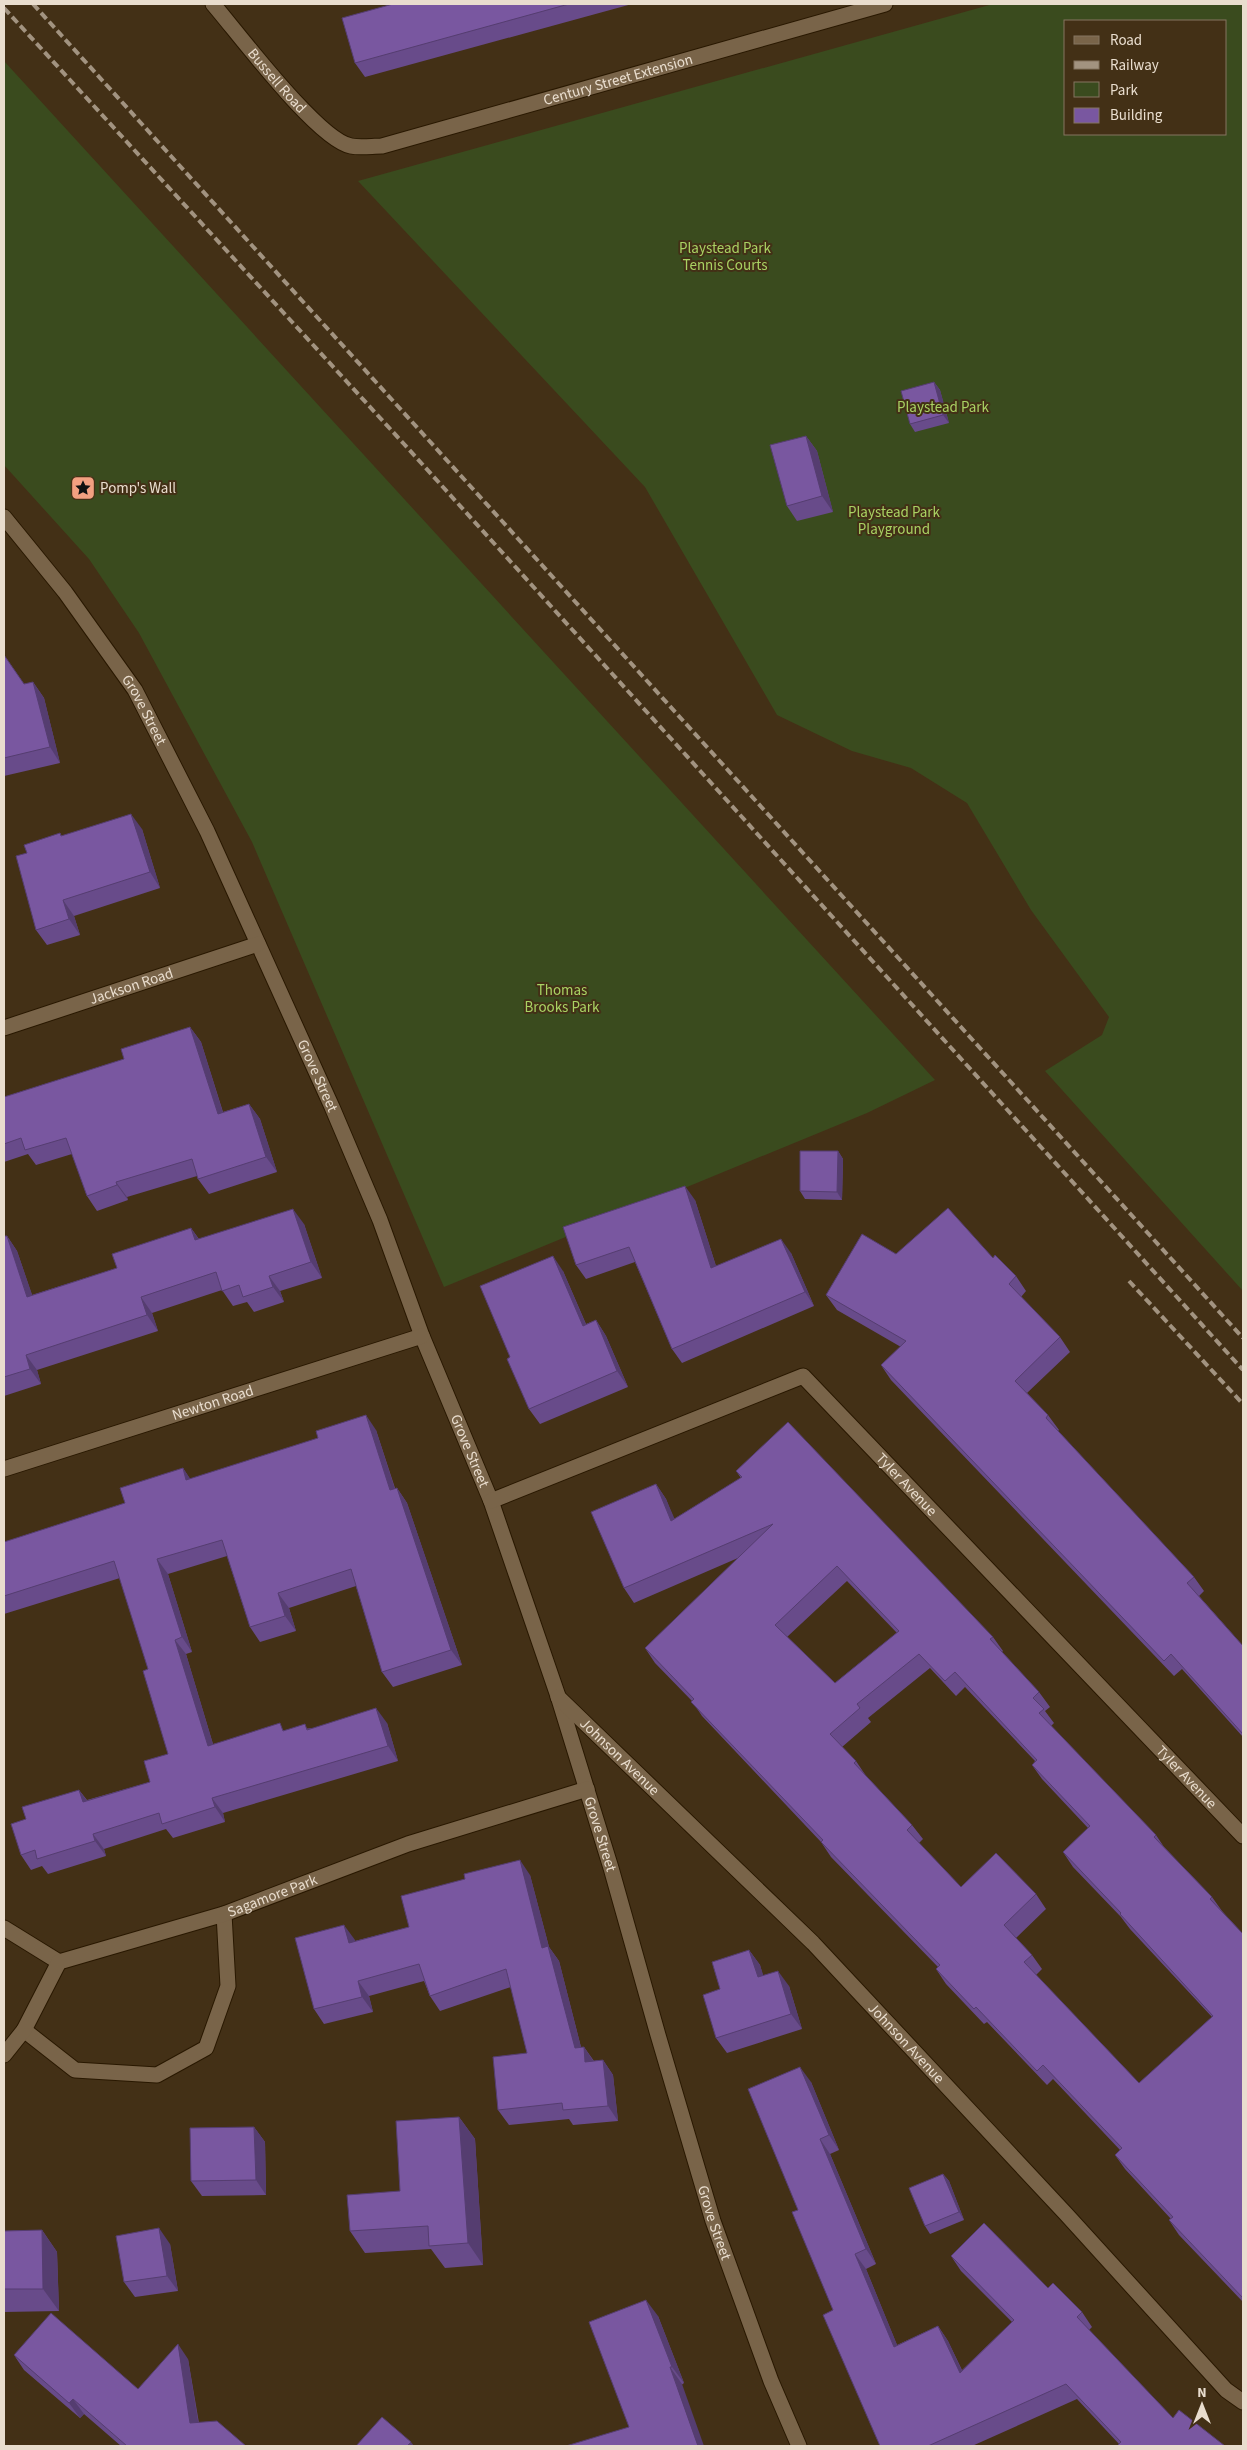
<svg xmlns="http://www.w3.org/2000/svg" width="1247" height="2450" font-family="'Source Sans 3',sans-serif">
<rect width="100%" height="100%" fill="#433016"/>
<g fill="#3a4b1e" fill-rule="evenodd">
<path d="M993 4H1243V1291L1045 1071 1102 1035 1109 1017 1031 910 967 803 911 768 852 751 777 715 645 487 358 181ZM1066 21H1226V134H1066Z"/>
<path d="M4 61 935 1080 867 1113 444 1287 252 842 139 633 89 559 4 465Z"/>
</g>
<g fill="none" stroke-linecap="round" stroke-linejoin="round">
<defs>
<g id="minor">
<path id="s1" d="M213 4C238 33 318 140 351 146 361 148 372 146 382 146L885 4"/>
<path id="s2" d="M4 517 65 592 135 690 207 831 332 1107 380 1220 422 1336 491 1501 558 1696 611 1868 658 2035 713 2221 771 2381 799 2446"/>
<path id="s3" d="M4 1028 258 944"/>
<path id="s4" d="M4 1469 422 1336"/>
<path id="s5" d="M491 1501 803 1376 1243 1836"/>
<path id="s6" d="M558 1697 813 1943 1066 2214 1226 2390 1243 2402"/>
<path d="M4 1928 59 1962"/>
<path d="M24 2030 75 2070 157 2075 206 2048 228 1986 224 1914"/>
<path id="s7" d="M4 2055 24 2030 59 1962 224 1914 408 1844 587 1789"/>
</g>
</defs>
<use href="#minor" stroke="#291800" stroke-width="17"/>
<use href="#minor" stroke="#796449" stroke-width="15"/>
<g stroke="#a29380" stroke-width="4" stroke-dasharray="8 4" stroke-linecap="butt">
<path d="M33 4 1243 1338"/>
<path d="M4 8 404 444 1243 1370"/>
<path d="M1129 1281 1243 1404"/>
</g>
</g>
<g fill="#684b8a" fill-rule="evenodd">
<path d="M393 4H632L365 77 355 63Z"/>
<path d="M934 382 940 390 949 423 915 432 910 424Z"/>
<path d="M806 436 817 451 833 512 797 521 787 506Z"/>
<path d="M4 655 24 684 33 682 44 698 60 763 4 776Z"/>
<path d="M142 829 160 888 74 916 80 935 47 945 36 930 27 853 60 833 62 836Z"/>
<path d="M190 1027 201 1042 223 1112 249 1104 260 1119 277 1172 209 1194 198 1179 197 1176 127 1197 128 1200 97 1211 87 1196 72 1154 36 1165 28 1154 4 1162V1097L124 1059Z"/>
<path d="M838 1151 843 1159 842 1200 805 1199 800 1191Z"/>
<path d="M695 1200 716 1266 791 1253 814 1306 682 1363 672 1349 635 1262 586 1279 576 1265Z"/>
<path d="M304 1224 322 1278 280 1291 284 1302 254 1312 247 1302 233 1306 222 1290 152 1313 158 1331 37 1370 41 1384 4 1396V1236H7L17 1251 32 1295 117 1268 191 1228 199 1239Z"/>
<path d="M896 1254 993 1258 1016 1276 1026 1291 1021 1297 1060 1337 1070 1352 1027 1393 1048 1415 1059 1430 1058 1431 1194 1577 1204 1591 1199 1596 1243 1646V1737L1182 1669 1174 1676 891 1380 881 1365 901 1347 837 1310 826 1295Z"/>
<path d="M563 1271 586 1324 596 1320 606 1336 628 1387 540 1424 529 1409 510 1357Z"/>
<path d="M376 1430 395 1488H397L407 1503 462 1665 393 1687 382 1672 356 1586 289 1608 296 1631 260 1642 250 1627 227 1556 168 1574 192 1652 186 1654 213 1744 285 1730 387 1723 398 1761 223 1813 225 1822 173 1838 166 1829 104 1849 106 1856 48 1874 42 1866 31 1870 21 1855 26 1819 79 1790 87 1800 150 1782 168 1754 148 1669 120 1578 4 1614V1542L125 1503 183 1468 190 1479Z"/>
<path d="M736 1471 993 1637 1003 1651 1002 1652 1039 1692 1050 1707 1045 1711 1054 1723 1051 1726 1156 1835 1164 1847 1212 1897 1222 1911 1243 1934V2302L1179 2235 1169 2220 1171 2219 1125 2169 1115 2155 1120 2150 1053 2079 1047 2085 987 2022 984 2024 946 1984 936 1969 938 1967 831 1857 821 1842 702 1716 692 1701 655 1663 645 1648 738 1558 634 1603 624 1588 656 1484 666 1499 674 1519 741 1478ZM847 1581 897 1633 835 1683 787 1637ZM930 1668 956 1696 965 1687 1035 1761 1032 1765 1042 1779 1088 1828 1063 1852 1073 1867 1121 1917 1130 1929 1212 2017 1139 2083 1036 1975 1042 1969 1032 1955 1016 1938 1046 1909 1036 1894 961 1887 919 1843 923 1839 912 1825 866 1776 856 1761 842 1747 871 1722 868 1718Z"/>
<path d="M530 1875 549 1947 559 1961 581 2047H584L594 2061 603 2060 613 2075 618 2121 573 2125 569 2119 509 2125 498 2110 527 2053 511 1987 440 2011 430 1996 424 1981 369 1996 373 2012 324 2024 314 2009 355 1940V1941L409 1927Z"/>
<path d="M749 1950 760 1965 763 1976 789 1986 802 2029 727 2053 716 2038 720 1989Z"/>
<path d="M811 2082 839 2150 830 2154 876 2264 866 2269 897 2345 938 2326 948 2341 962 2370 1012 2322 961 2271 951 2256 1048 2288 1082 2312 1092 2327 1089 2330 1173 2418 1225 2446 1119 2444 1077 2399 972 2446H880L798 2210Z"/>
<path d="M459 2117 475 2139 483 2265 445 2268 431 2249 365 2253 350 2231 400 2191Z"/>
<path d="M254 2127 265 2142 266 2195 202 2196 191 2181Z"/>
<path d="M943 2174 949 2181 964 2220 930 2234 925 2226Z"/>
<path d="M4 2196 5 2231 42 2230 57 2252 59 2311 4 2312Z"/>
<path d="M170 2244 178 2291 135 2297 124 2282Z"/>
<path d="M658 2316 684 2383 629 2427Z"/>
<path d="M14 2355 138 2389 188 2359 199 2423 246 2446H121L84 2414 80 2418 24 2370Z"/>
</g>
<g fill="#553d70">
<path d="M934 382 940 390 949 423 943 415Z"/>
<path d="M806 436 817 451 833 512 822 496Z"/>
<path d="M33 682 44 698 60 763 50 747Z"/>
<path d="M131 814 142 829 160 888 150 872Z"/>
<path d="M63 900 74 916 80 935 69 919Z"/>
<path d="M190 1027 201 1042 228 1129 218 1114Z"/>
<path d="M249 1104 260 1119 277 1172 266 1157Z"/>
<path d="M838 1151 843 1159 842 1200 837 1192Z"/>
<path d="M116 1182 127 1197 128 1200 117 1185Z"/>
<path d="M685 1186 695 1200 721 1282 711 1268Z"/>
<path d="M293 1209 304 1224 322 1278 311 1262Z"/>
<path d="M191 1228 202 1244 195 1240Z"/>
<path d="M7 1236 17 1251 38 1312 27 1297Z"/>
<path d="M781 1239 791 1253 814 1306 805 1292Z"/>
<path d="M553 1256 563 1271 593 1341 583 1326Z"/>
<path d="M269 1276 280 1291 284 1302 273 1287Z"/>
<path d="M141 1297 152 1313 158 1331 147 1315Z"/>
<path d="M596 1320 606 1336 628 1387 617 1371Z"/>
<path d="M26 1355 37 1370 41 1384 30 1369Z"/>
<path d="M366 1415 376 1430 400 1505 390 1490Z"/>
<path d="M183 1468 193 1483 186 1480Z"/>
<path d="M656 1484 666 1499 682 1536 671 1521Z"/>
<path d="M397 1488 407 1503 462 1665 451 1650Z"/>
<path d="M157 1559 168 1574 192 1652 182 1637Z"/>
<path d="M278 1593 289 1608 296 1631 285 1616Z"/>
<path d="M175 1640 186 1654 218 1761 208 1746Z"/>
<path d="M376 1708 387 1723 398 1761 388 1746Z"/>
<path d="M79 1790 90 1805 83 1802Z"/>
<path d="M212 1798 223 1813 225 1822 215 1807Z"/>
<path d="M93 1834 104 1849 106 1856 95 1841Z"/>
<path d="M520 1860 530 1875 549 1947 559 1961 585 2063 575 2048 542 1948Z"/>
<path d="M344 1925 355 1940 359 1958 349 1943Z"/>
<path d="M749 1950 760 1965 769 1993 758 1977Z"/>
<path d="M778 1971 789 1986 802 2029 791 2014Z"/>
<path d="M358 1981 369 1996 373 2012 362 1997Z"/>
<path d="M584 2047 594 2062H585Z"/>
<path d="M603 2060 613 2075 618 2121 608 2106Z"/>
<path d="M800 2067 811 2082 839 2150 829 2135Z"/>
<path d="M459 2117 475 2139 483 2265 468 2243Z"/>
<path d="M254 2127 265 2142 266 2195 256 2180Z"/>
<path d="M820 2139 830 2154 876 2264 866 2249Z"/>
<path d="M943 2174 949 2181 964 2220 959 2212Z"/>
<path d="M4 2196 6 2254 4 2251Z"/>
<path d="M159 2228 170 2244 178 2291 167 2276Z"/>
<path d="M42 2230 57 2252 59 2311 43 2289Z"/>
<path d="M855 2254 866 2269 904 2362 894 2347Z"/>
<path d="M646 2300 658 2316 684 2383 672 2367Z"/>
<path d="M938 2326 948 2341 970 2388 960 2373Z"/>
<path d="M178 2344 188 2359 201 2439 190 2423Z"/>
<path d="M670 2367 682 2384 704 2446H698Z"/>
<path d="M73 2399 84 2414 80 2418 69 2403Z"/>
<path d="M411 2442 414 2446H407Z"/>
</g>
<g fill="#7957a0" stroke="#553d70" fill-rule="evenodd">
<path d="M393 4H569L355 63 342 18Z"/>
<path d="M934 382 943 415 910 424 901 391Z"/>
<path d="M806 436 822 496 787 506 770 445Z"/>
<path d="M4 655 24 684 33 682 50 747 4 758Z"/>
<path d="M131 814 150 872 63 900 69 919 36 930 16 856 27 853 24 845 60 833 61 836Z"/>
<path d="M190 1027 218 1114 249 1104 266 1157 198 1179 192 1159 116 1182 117 1185 87 1196 66 1138 25 1150 21 1138 4 1144V1097L124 1059 121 1049Z"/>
<path d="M800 1151H838L837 1192 800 1191Z"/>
<path d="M685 1186 711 1268 781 1239 805 1292 672 1349 629 1247 576 1265 563 1227Z"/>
<path d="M948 1208 993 1258 995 1255 1016 1276 1009 1284 1060 1337 1015 1381 1048 1415 1046 1418 1194 1577 1187 1583 1243 1646V1734L1171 1654 1164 1661 881 1365 906 1341 826 1295 862 1234 896 1254Z"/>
<path d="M293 1209 311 1262 269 1276 273 1287 243 1297 239 1285 222 1291 216 1272 141 1297 147 1315 26 1355 30 1369 4 1377V1236H7L27 1297 117 1268 112 1254 191 1228 195 1240Z"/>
<path d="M553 1256 583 1326 596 1320 617 1371 529 1409 507 1359 510 1357 480 1286Z"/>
<path d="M366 1415 390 1490 397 1488 451 1650 382 1672 351 1569 278 1593 285 1616 250 1627 222 1540 157 1559 182 1637 175 1640 208 1746 280 1723 283 1731 305 1724 307 1730 376 1708 388 1746 212 1798 215 1807 162 1824 159 1813 93 1834 95 1841 37 1859 35 1850 21 1855 11 1824 26 1819 22 1807 79 1790 83 1802 150 1782 144 1761 168 1754 143 1671 148 1669 114 1561 4 1596V1542L125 1503 120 1488 183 1468 186 1480 318 1438 316 1431Z"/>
<path d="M788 1422 993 1637 990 1639 1039 1692 1033 1698 1044 1709 1039 1713 1156 1835 1154 1837 1212 1897 1210 1899 1243 1934V2298L1169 2220 1173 2217 1115 2155 1122 2148 1043 2065 1037 2071 976 2007 974 2009 936 1969 940 1965 821 1842 823 1840 691 1702 694 1699 645 1648 773 1524 624 1588 591 1512 656 1484 671 1521 742 1477 736 1471ZM837 1566 899 1631 835 1683 775 1625ZM919 1654 945 1681 955 1672 1037 1760 1032 1765 1090 1826 1063 1852 1121 1913 1120 1914 1213 2016 1139 2083 1024 1962 1032 1955 1004 1925 1036 1894 996 1853 961 1887 907 1830 912 1825 854 1763 856 1761 830 1734 860 1708 857 1704Z"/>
<path d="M520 1860 542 1948 548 1946 575 2048 584 2047 585 2062 603 2060 608 2106 563 2110 562 2103 498 2110 493 2057 527 2053 506 1969 430 1996 419 1964 358 1981 362 1997 314 2009 295 1938 344 1925 349 1943 409 1927 401 1896 465 1879 464 1874Z"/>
<path d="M749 1950 758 1977 778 1971 791 2014 716 2038 703 1995 720 1989 712 1962Z"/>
<path d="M800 2067 829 2135 820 2139 866 2249 855 2254 894 2347 938 2326 960 2373 1014 2320 951 2256 984 2223 1048 2288 1053 2283 1082 2312 1077 2317 1173 2418 1179 2410 1225 2446H1117L1121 2442 1066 2384 928 2446H880L823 2315 833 2310 792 2212 798 2210 748 2089Z"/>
<path d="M459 2117 468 2243 429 2246 428 2226 350 2231 347 2195 400 2191 396 2121Z"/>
<path d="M254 2127 256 2180 191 2181 190 2128Z"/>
<path d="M943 2174 959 2212 925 2226 909 2188Z"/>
<path d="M159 2228 167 2276 124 2282 116 2236Z"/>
<path d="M42 2230 43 2289H4V2231Z"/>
<path d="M646 2300 672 2367H670L698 2446H566L629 2427 589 2322Z"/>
<path d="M51 2313 138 2389 178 2344 190 2423 217 2421 246 2446H127L73 2399 69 2403 14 2355Z"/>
<path d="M382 2417 411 2442 407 2446H356Z"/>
</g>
<defs>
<symbol id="sight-square" viewBox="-11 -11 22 22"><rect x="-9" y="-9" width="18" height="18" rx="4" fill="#f3a081" stroke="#433016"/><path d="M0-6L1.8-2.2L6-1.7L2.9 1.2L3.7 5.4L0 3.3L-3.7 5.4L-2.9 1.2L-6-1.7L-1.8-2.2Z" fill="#111"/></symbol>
</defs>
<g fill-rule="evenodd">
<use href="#sight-square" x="69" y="474" width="28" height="28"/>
</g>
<g text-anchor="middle" stroke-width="4" stroke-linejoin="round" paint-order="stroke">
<g font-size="15" fill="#e9ddce" stroke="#433016">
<text dy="5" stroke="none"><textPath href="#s1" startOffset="100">Bussell Road</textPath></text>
<text dy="5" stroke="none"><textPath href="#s1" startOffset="476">Century Street Extension</textPath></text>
<text dy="5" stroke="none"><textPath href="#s2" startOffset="239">Grove Street</textPath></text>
<text dy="5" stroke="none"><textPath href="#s3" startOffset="134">Jackson Road</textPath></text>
<text dy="5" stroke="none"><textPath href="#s2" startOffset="644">Grove Street</textPath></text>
<text dy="5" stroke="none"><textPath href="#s4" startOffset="219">Newton Road</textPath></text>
<text dy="5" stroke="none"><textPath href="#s2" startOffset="1049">Grove Street</textPath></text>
<text dy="5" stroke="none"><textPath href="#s5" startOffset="486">Tyler Avenue</textPath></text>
<text dy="5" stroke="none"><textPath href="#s6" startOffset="86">Johnson Avenue</textPath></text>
<text dy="5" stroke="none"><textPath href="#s5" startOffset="891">Tyler Avenue</textPath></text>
<text dy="5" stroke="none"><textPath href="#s2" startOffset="1454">Grove Street</textPath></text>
<text dy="5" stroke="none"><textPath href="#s7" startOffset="332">Sagamore Park</textPath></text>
<text dy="5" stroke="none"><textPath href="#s6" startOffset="491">Johnson Avenue</textPath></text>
<text dy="5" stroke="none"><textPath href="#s2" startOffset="1859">Grove Street</textPath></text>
</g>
<g font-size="15" fill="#a9d263" stroke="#433016">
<text x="725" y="253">Playstead Park<tspan x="725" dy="17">Tennis Courts</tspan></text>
<text x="943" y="412">Playstead Park</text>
<text x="894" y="517">Playstead Park<tspan x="894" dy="17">Playground</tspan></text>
<text x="562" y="995">Thomas<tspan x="562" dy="17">Brooks Park</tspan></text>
</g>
<g font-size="15" fill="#e9ddce" stroke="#433016" text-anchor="start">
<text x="100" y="493">Pomp's Wall</text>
</g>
</g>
<rect width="1247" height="2450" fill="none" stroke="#e9ddce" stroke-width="10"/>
<rect x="1064" y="20" width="162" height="115" fill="#433016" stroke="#857560"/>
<rect x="1074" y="36" width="25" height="8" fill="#796449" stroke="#857560"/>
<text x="1110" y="45" font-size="15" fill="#e9ddce">Road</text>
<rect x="1074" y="61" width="25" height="8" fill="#a29380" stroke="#857560"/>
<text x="1110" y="70" font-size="15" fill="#e9ddce">Railway</text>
<rect x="1074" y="82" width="25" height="15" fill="#3a4b1e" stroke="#857560"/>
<text x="1110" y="95" font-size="15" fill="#e9ddce">Park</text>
<rect x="1074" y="108" width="25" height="15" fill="#7957a0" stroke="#857560"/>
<text x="1110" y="120" font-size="15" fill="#e9ddce">Building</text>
<g transform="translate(1202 2405)" stroke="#433016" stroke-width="4" paint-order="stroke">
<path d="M0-4L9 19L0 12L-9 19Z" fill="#e9ddce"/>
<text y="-8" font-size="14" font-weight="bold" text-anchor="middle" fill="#e9ddce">N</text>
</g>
</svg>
